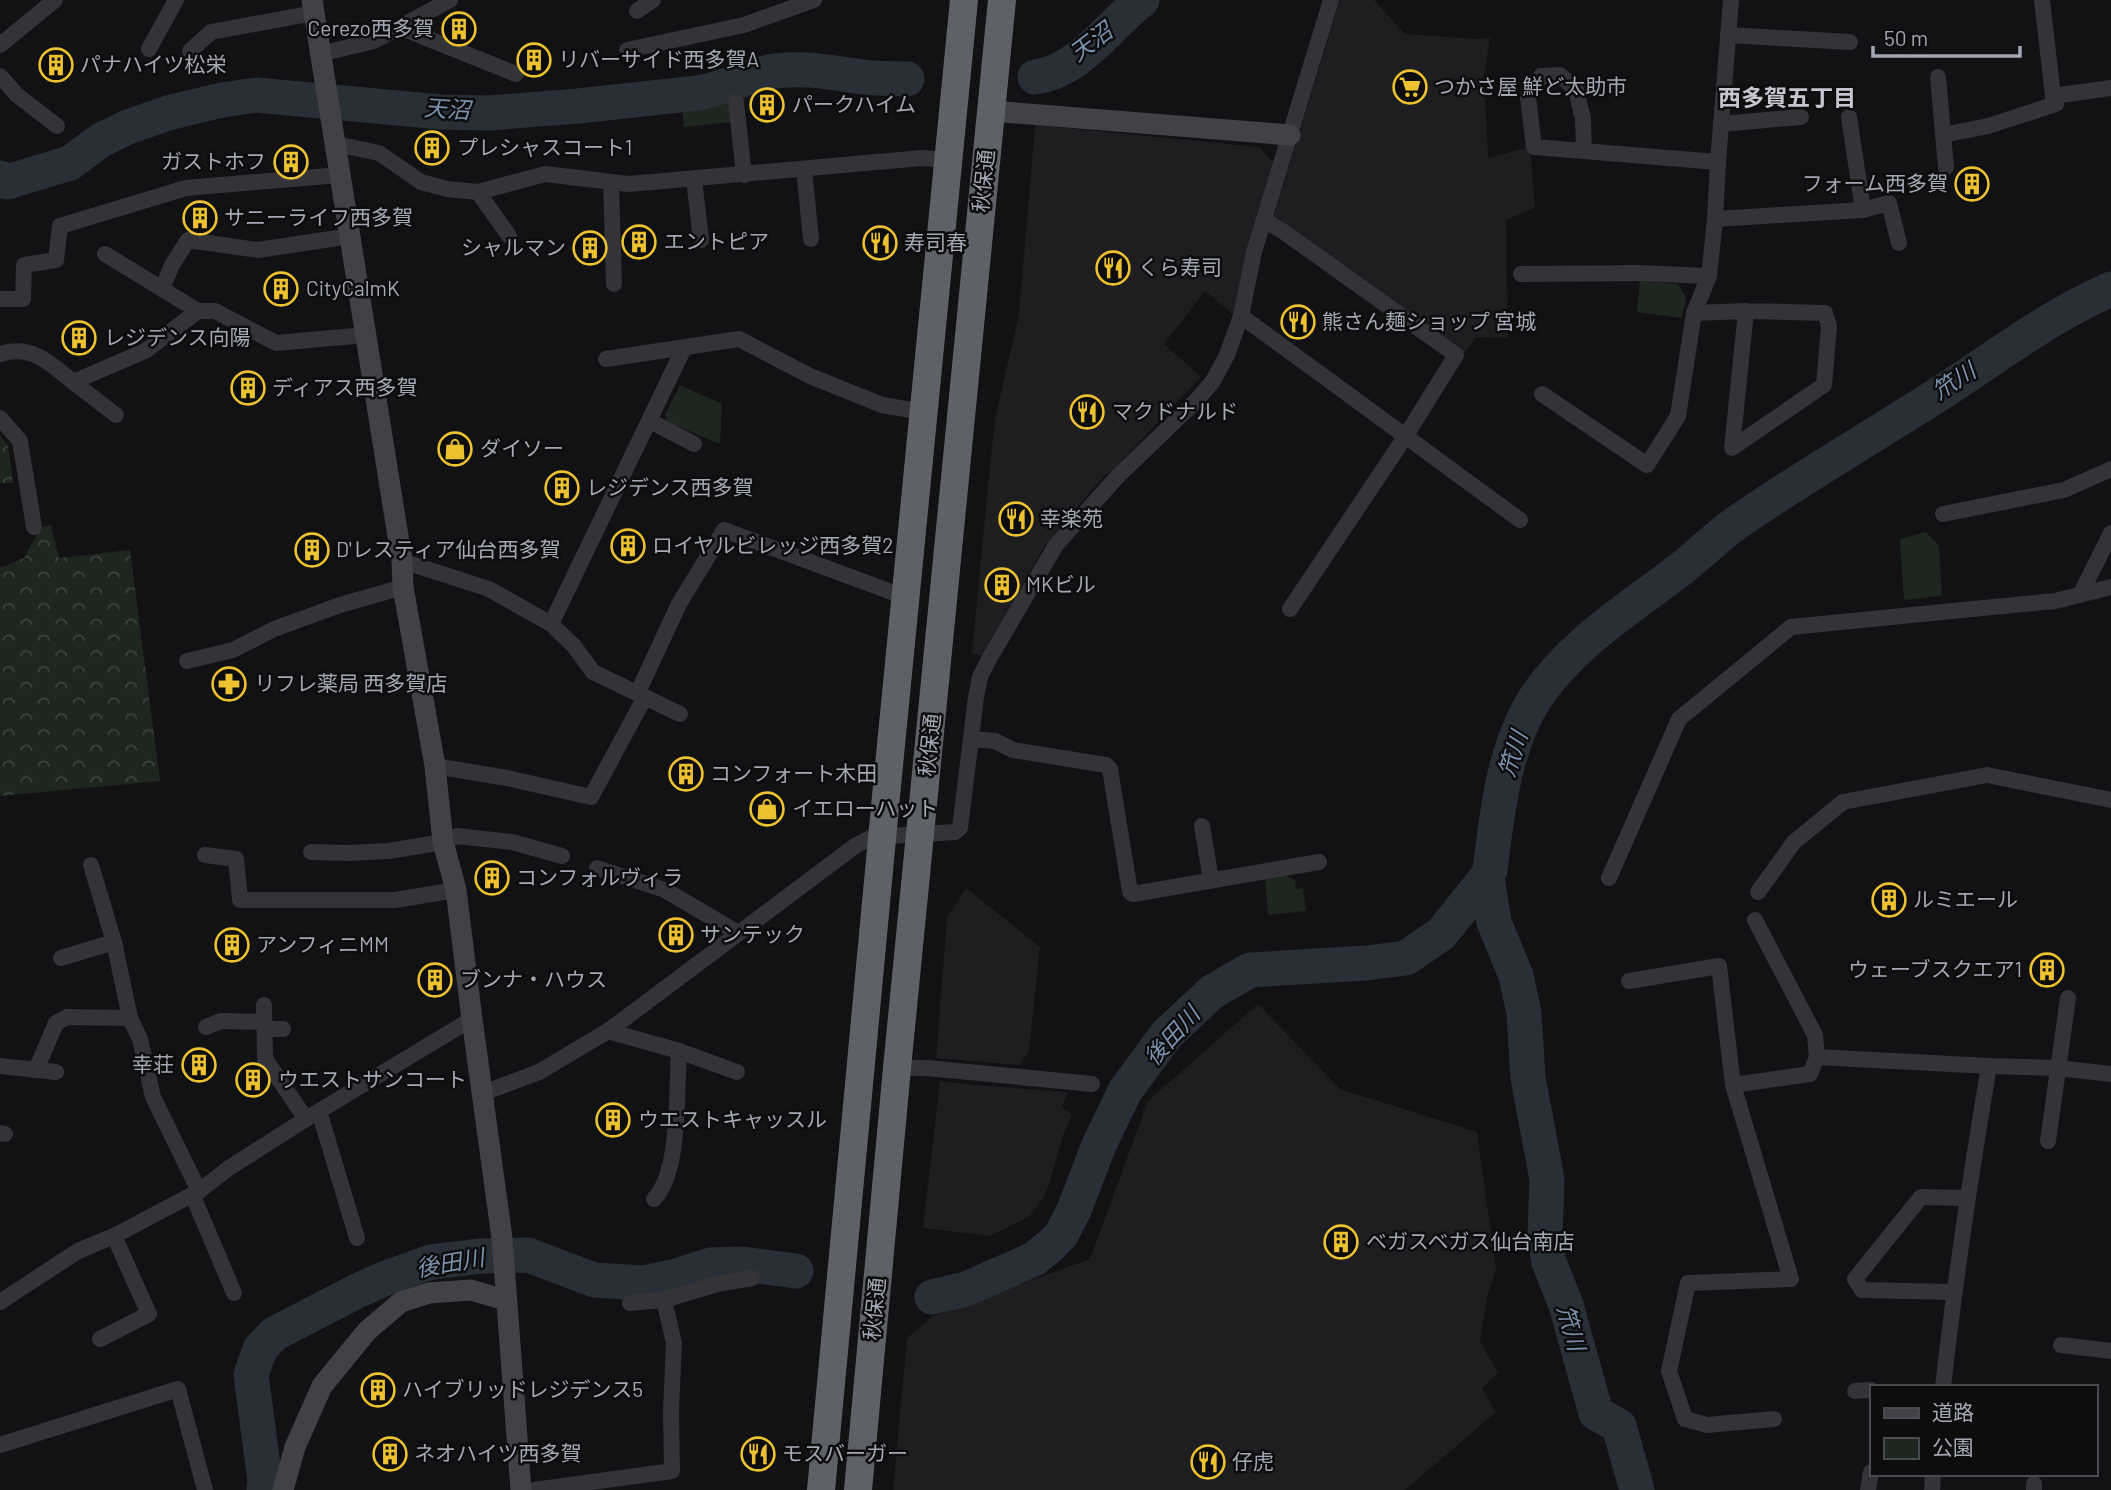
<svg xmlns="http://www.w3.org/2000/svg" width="2111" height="1490" font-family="Barlow,'Noto Sans JP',sans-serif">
<defs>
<pattern id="forest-crowns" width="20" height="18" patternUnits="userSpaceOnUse" patternTransform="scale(1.75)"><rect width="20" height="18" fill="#1e2620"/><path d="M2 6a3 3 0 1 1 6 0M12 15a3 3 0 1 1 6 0" fill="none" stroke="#3c433e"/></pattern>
</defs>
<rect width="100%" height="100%" fill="#121214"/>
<g fill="#1e1e20">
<path d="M1340 0H1374L1405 34 1477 39 1490 38 1484 76 1488 158 1530 147 1535 208 1506 220 1508 338 1476 337 1464 354 1273 219Z"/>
<path d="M1035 125 1259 147 1273 162 1234 315 1205 291 1164 344 1201 377 1111 472 1104 476 1055 533 1041 551 984 656 972 653 987 495 995 420 1019 314Z"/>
<path d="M966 888 1040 947 1029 1052 1019 1065 936 1058 947 918Z"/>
<path d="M1258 1004 1340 1089 1477 1132 1496 1268 1487 1297 1480 1342 1498 1372 1482 1388 1496 1412 1405 1490H893L907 1338 933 1316 1090 1259 1148 1101Z"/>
<path d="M940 1081 974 1085 1068 1092 1062 1107 1072 1114 1063 1135 1049 1185 1043 1198 1030 1216 990 1236 923 1228Z"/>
</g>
<g fill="url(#forest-crowns)">
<path d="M0 435 8 446 13 483H0Z"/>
<path d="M51 525 59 558 130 550 160 781 0 796V568L24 558 41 527Z"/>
</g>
<g fill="#1e2620">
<path d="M730 97 733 122 684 127 682 104Z"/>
<path d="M1640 281 1678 284 1686 298 1682 318 1637 312Z"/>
<path d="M680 385 722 404 720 444 667 422 665 415Z"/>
<path d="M1926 532 1939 546 1942 596 1904 600 1900 539Z"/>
<path d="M1284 875 1295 880 1296 889 1303 888 1306 911 1268 915 1265 879Z"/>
</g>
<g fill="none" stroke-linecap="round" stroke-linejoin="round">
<g stroke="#292f37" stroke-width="35">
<path d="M1035 77C1080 71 1108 26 1142 0"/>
<path d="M0 178 7 182 70 163 101 140 128 127 168 113 222 100 256 95 441 112 489 113 578 106 698 93C724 89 749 74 776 71 809 67 831 73 863 77 878 79 893 78 907 79"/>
<path d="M932 1297 966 1289 1034 1259 1049 1247 1061 1235 1074 1210 1099 1145 1125 1091 1167 1034 1212 992 1250 970 1366 963 1406 958 1441 934 1487 877"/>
<path d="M264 1490 265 1481 251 1375 260 1349 274 1334 357 1291 386 1278 431 1262 481 1256 528 1255 594 1280 643 1283 676 1276 711 1265 742 1264 796 1271"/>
<path d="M1637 1490 1619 1426 1596 1413 1566 1305 1549 1262 1545 1237 1547 1179 1528 1078 1524 1013 1516 976 1494 922 1487 877 1490 870C1497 813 1504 746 1536 697 1573 642 1631 608 1682 568 1701 553 1719 535 1739 521 1803 477 1870 438 1936 396 1994 359 2047 317 2111 289"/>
</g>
<g stroke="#333338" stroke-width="16">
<path d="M2042 0 2053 96"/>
<path d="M637 11 653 0"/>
<path d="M399 27 516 74"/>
<path d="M1728 35 1850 42"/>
<path d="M0 45 55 0"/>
<path d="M149 49 176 0"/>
<path d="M627 50 744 25 814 0"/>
<path d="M190 51 211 32 314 13"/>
<path d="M320 54 374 41 450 0"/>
<path d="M0 76 17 95 57 126"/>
<path d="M1938 77 1946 167"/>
<path d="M736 102 744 175"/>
<path d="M1849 117 1863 210"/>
<path d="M1721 124 1801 117"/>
<path d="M1943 135 1988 126 2056 104 2053 96 2111 88"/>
<path d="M336 144 379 153 421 182 447 189 478 192 545 174 629 184 922 158 948 160"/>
<path d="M1584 151 1583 119 1576 90 1560 75 1541 76 1528 97 1534 147 1718 162"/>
<path d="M804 169 811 239"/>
<path d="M694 179 701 240"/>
<path d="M611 182 614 284"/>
<path d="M478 192 509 236"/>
<path d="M1715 219 1863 210 1889 203 1899 243"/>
<path d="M1264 220 1284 232 1456 355 1405 437 1290 609"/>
<path d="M105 254 198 311"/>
<path d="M1521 274 1639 273 1709 276"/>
<path d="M162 289 172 265 188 240 258 250 351 236"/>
<path d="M0 299H23L24 265 56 260 60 226 186 188 340 175"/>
<path d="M1694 313 1746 311 1825 313 1829 326 1824 385 1732 448 1746 311"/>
<path d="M1241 316 1520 520"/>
<path d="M0 354C32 344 50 363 73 382L145 351 198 311H215L276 343 365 335"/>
<path d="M606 359 739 339 810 376 882 405 923 412"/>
<path d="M73 382 116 415"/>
<path d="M1542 394 1647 465 1678 416 1694 313 1709 276 1715 219 1718 162 1731 0"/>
<path d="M0 418 20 441 34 527"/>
<path d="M650 421 694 444"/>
<path d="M1943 514 2064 490 2111 469"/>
<path d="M402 561 489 589 551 624 574 646 593 672 680 714"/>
<path d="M2080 595 2111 533"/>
<path d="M551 624 684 348"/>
<path d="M187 661 233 650 274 629 340 605 403 587"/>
<path d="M638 692 679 604 724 530 905 597"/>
<path d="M971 739 995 741 1013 750 1106 765 1110 769 1130 892 1133 894 1319 862"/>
<path d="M435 766 507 778 591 797 645 697"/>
<path d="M1202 826 1211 880"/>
<path d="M311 852 347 853 389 851 443 842 457 836 512 842 562 856"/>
<path d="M205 855 236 859 240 900H395L456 890"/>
<path d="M91 865 114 942 130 1018 140 1039 153 1097 199 1191"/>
<path d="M597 868 665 890 738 933"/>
<path d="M1609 878 1679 719 1791 627 2055 601 2111 587"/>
<path d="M1758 892 1794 842 1843 802 1987 775 2111 800"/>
<path d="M61 958 114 942"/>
<path d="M1629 981 1719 966 1733 1085 1791 1279 1688 1283 1669 1371 1685 1419 1707 1425 1774 1419"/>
<path d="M264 1005 265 1059 306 1119"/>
<path d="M206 1027 221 1021 264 1022"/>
<path d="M265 1029H283"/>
<path d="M608 1031 679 1051C676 1089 681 1172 654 1199"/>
<path d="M679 1051 737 1072"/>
<path d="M1817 1057 1989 1066 2059 1068 2111 1074"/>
<path d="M0 1066 56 1072"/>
<path d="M897 1068H927L1092 1084"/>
<path d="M36 1070 56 1023 67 1017 130 1018"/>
<path d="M1733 1085 1810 1074 1817 1057 1815 1035 1755 920"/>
<path d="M483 1093 539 1072 608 1031 855 846 872 837 955 832 960 828 976 697 980 677 989 659 1056 545 1118 476 1196 401 1213 381 1227 355 1241 316 1254 252 1331 0"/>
<path d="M319 1111 357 1238"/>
<path d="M0 1133 5 1134"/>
<path d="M2048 1141 2068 998"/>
<path d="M192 1194 234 1293"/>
<path d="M1953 1292 1862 1290 1855 1279 1921 1197 1967 1198"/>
<path d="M0 1302 78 1251 114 1236 199 1191 229 1168 306 1119 472 1019"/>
<path d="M630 1303 664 1300 717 1284 752 1278"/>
<path d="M100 1339 149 1314 114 1236"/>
<path d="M2061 1345 2111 1351"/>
<path d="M1943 1387C1955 1279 1971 1173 1989 1066"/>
<path d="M1855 1391 1871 1390"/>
<path d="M0 1445 178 1389 205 1490"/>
<path d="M534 1490 672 1471 671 1411 674 1343 664 1300"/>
<path d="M1868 1490 1871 1472"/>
<path d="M1932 1490 1933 1474"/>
<path d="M2034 1490V1484"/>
</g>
<g stroke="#414248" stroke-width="21">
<path d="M312 0 402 561 403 587 435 766 443 842 456 890 472 1019 502 1238 521 1490"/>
<path d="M992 111 1290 135"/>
<path d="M283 1490 295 1447 322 1386 367 1331 401 1302 429 1293 471 1290 505 1300"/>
</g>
<g stroke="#5f6169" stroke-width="28">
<path d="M821 1490 886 796 964 0"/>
<path d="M858 1490 897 1068 1002 0"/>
</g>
</g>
<defs>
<symbol id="building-ring" viewBox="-11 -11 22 22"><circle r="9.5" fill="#0d0d0e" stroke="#ecc231" stroke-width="1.5"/><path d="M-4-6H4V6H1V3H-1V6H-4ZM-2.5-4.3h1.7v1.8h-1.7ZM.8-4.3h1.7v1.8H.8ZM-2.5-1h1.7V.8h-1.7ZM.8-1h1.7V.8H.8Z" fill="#ecc231"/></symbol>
<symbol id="supermarket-ring" viewBox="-11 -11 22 22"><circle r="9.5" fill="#0d0d0e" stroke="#ecc231" stroke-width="1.5"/><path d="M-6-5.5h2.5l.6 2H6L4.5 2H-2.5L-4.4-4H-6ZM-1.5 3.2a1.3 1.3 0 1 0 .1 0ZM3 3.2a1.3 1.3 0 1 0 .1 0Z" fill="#ecc231"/></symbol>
<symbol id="restaurant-ring" viewBox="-11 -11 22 22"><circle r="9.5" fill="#0d0d0e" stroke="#ecc231" stroke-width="1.5"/><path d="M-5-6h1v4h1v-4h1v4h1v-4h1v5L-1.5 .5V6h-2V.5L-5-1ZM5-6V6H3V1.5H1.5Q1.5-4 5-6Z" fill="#ecc231"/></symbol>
<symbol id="shop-ring" viewBox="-11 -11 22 22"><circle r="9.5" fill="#0d0d0e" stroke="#ecc231" stroke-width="1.5"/><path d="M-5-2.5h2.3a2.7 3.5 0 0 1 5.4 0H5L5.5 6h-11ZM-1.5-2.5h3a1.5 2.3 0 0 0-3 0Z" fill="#ecc231"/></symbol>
<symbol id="pharmacy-ring" viewBox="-11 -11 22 22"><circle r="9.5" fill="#0d0d0e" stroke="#ecc231" stroke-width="1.5"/><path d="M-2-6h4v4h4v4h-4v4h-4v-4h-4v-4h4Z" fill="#ecc231"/></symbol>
</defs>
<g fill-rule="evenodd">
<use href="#building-ring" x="440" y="10" width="38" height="38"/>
<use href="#building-ring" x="515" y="41" width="38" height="38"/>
<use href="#building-ring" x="37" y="46" width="38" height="38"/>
<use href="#supermarket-ring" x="1391" y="68" width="38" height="38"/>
<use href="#building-ring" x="748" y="86" width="38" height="38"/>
<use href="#building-ring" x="413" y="129" width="38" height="38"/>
<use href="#building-ring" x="272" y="143" width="38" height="38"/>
<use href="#building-ring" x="1953" y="165" width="38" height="38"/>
<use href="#building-ring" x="181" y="199" width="38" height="38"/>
<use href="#building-ring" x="620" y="223" width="38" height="38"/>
<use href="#restaurant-ring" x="861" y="224" width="38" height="38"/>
<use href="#building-ring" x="571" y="229" width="38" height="38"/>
<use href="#restaurant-ring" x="1094" y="249" width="38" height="38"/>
<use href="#building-ring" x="262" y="270" width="38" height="38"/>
<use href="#restaurant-ring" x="1279" y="303" width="38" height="38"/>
<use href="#building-ring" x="60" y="319" width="38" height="38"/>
<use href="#building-ring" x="229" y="369" width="38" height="38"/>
<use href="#restaurant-ring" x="1068" y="393" width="38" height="38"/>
<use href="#shop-ring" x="436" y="430" width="38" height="38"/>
<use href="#building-ring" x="543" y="469" width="38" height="38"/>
<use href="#restaurant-ring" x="997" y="500" width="38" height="38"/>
<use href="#building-ring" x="609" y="527" width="38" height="38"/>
<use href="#building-ring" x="293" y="531" width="38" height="38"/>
<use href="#building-ring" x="983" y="566" width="38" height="38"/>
<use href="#pharmacy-ring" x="210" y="665" width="38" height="38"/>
<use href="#building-ring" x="667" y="755" width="38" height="38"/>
<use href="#shop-ring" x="748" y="790" width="38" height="38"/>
<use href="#building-ring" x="473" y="859" width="38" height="38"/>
<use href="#building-ring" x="1870" y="881" width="38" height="38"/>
<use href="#building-ring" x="657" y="916" width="38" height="38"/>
<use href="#building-ring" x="213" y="926" width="38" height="38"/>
<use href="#building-ring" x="2028" y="951" width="38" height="38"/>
<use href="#building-ring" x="416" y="961" width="38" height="38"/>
<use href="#building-ring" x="180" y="1046" width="38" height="38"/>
<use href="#building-ring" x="234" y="1061" width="38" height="38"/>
<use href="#building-ring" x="594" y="1101" width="38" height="38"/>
<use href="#building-ring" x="1322" y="1223" width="38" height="38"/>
<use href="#building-ring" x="359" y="1371" width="38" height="38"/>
<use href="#building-ring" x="371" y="1435" width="38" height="38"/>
<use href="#restaurant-ring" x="739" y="1435" width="38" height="38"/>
<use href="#restaurant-ring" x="1189" y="1443" width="38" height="38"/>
</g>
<g text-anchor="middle" stroke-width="5" stroke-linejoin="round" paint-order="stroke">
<g font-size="21" fill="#a4a7b4" stroke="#0d0d0e" text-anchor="start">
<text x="434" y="36" text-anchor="end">Cerezo西多賀</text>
<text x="558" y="67">リバーサイド西多賀A</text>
<text x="80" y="72">パナハイツ松栄</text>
<text x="1434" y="94">つかさ屋 鮮ど太助市</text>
<text x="792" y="112">パークハイム</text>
<text x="457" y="155">プレシャスコート1</text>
<text x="266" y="169" text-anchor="end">ガストホフ</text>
<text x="1948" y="191" text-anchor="end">フォーム西多賀</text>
<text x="224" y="225">サニーライフ西多賀</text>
<text x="664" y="249">エントピア</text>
<text x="904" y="250">寿司春</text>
<text x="566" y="255" text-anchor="end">シャルマン</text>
<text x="1138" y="275">くら寿司</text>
<text x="306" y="296">CityCalmK</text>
<text x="1322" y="329">熊さん麺ショップ 宮城</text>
<text x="104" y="345">レジデンス向陽</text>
<text x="272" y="395">ディアス西多賀</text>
<text x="1112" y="419">マクドナルド</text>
<text x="480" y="456">ダイソー</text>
<text x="586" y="495">レジデンス西多賀</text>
<text x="1040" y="526">幸楽苑</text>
<text x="652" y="553">ロイヤルビレッジ西多賀2</text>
<text x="336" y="557">D'レスティア仙台西多賀</text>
<text x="1026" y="592">MKビル</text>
<text x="254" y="691">リフレ薬局 西多賀店</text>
<text x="710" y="781">コンフォート木田</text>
<text x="792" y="816">イエローハット</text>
<text x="516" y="885">コンフォルヴィラ</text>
<text x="1913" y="907">ルミエール</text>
<text x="700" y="942">サンテック</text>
<text x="256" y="952">アンフィニMM</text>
<text x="2022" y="977" text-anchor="end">ウェーブスクエア1</text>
<text x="460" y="987">ブンナ・ハウス</text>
<text x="174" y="1072" text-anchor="end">幸荘</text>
<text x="278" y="1087">ウエストサンコート</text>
<text x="638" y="1127">ウエストキャッスル</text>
<text x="1366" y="1249">ベガスベガス仙台南店</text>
<text x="402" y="1397">ハイブリッドレジデンス5</text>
<text x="414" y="1461">ネオハイツ西多賀</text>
<text x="782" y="1461">モスバーガー</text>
<text x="1232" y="1469">仔虎</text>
</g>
<g font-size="21" fill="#a4a7b4" stroke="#0d0d0e">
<text transform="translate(984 181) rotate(-84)" y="7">秋保通</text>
<text transform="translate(930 745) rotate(-84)" y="7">秋保通</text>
<text transform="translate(875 1309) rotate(-84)" y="7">秋保通</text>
</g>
<g font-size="23" font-style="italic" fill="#7b91ae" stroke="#0d0d0e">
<text transform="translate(1091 42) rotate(-37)" y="8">天沼</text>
<text transform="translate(447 109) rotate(4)" y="8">天沼</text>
<text transform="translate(1954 381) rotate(-33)" y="8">笊川</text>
<text transform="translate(1513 754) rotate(-72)" y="8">笊川</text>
<text transform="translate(1172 1036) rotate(-48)" y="8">後田川</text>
<text transform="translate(450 1263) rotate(-10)" y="8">後田川</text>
<text transform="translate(1571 1328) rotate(74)" y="8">笊川</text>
</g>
<g font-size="23" font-weight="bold" fill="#c5c6d0" stroke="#0d0d0e">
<text x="1787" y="106">西多賀五丁目</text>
</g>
</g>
<rect x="1870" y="1385" width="228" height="91" fill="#0d0d0e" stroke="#494b50" stroke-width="2"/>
<rect x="1884" y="1408" width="35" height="10" fill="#414248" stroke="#494b50" stroke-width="2"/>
<text x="1932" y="1420" font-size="21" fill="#a4a7b4">道路</text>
<rect x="1884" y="1438" width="35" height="21" fill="#1e2620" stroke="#494b50" stroke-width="2"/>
<text x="1932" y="1455" font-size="21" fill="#a4a7b4">公園</text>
<path d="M1873 46v10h147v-10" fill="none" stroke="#a4a7b4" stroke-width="3.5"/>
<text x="1884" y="46" font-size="21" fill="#a4a7b4" stroke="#0d0d0e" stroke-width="5" paint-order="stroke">50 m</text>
</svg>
